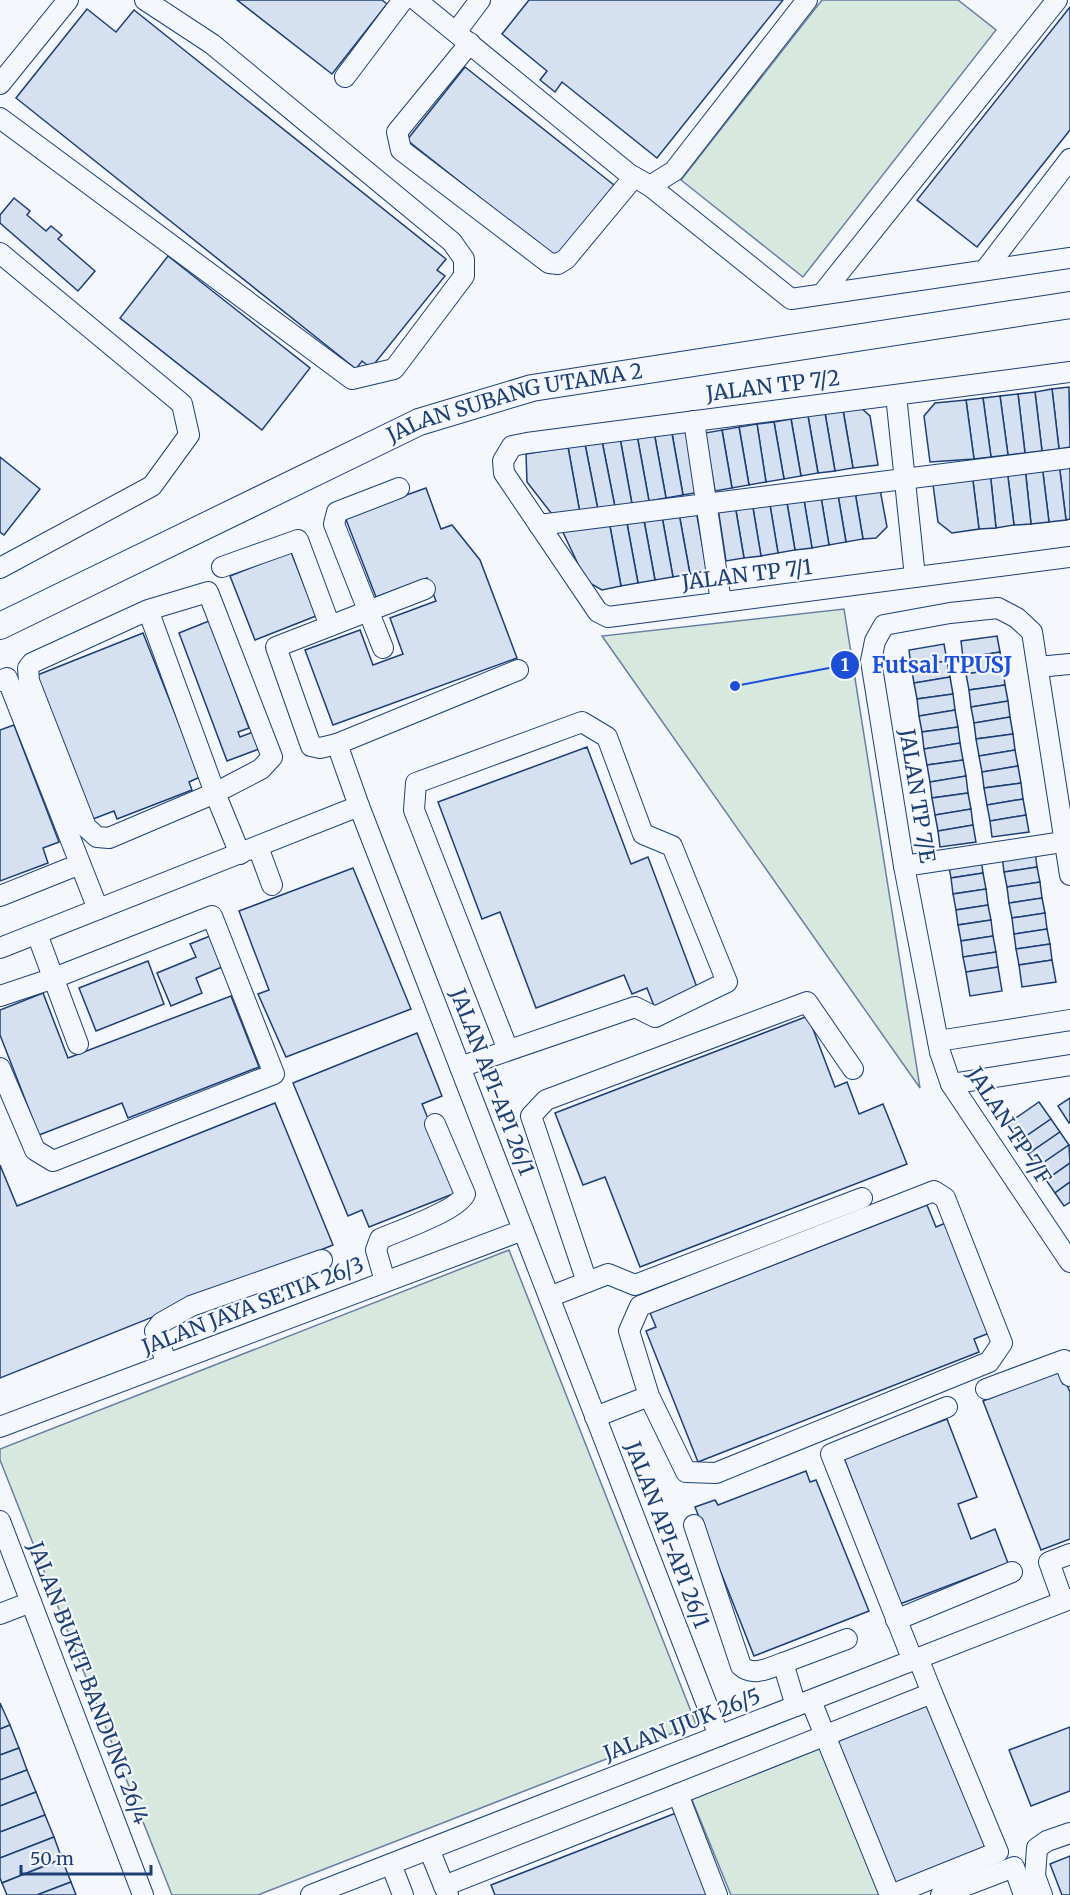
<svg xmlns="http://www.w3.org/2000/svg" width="1070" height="1895" font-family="Merriweather,serif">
<rect width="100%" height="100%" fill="#f4f7fb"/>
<g fill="#d7e8df" stroke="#687fa3" stroke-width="1.5">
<path d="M822 0H958L996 30 803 277 681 180Z"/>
<path d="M844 609 920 1088 602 636Z"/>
<path d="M509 1250 696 1724 258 1895H172L0 1460V1449Z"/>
<path d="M819 1745 880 1895H731L690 1795Z"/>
</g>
<g fill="#d5e0f0" stroke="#1d3f73" stroke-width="1.5">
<path d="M237 0H382L387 4 332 74Z"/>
<path d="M529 0H783L657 158 562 82 555 92 540 80 547 71 502 34Z"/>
<path d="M1070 7V130L977 247 917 200Z"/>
<path d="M87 9 116 32 134 10 446 259 437 270 445 276 371 368 362 361 356 369 16 98Z"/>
<path d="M465 67 614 185 556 258 407 140Z"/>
<path d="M14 198 30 211 27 215 46 231 51 226 62 235 58 239 95 271 78 291 0 223V215Z"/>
<path d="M168 256 310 368 262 430 120 318Z"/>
<path d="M1069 387 1070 447 1059 449 1052 389Z"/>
<path d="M1052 389 1059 449 1042 451 1035 392Z"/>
<path d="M1035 392 1042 451 1025 453 1018 394Z"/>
<path d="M1018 394 1025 453 1008 455 1000 396Z"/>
<path d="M1000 396 1008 455 991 457 983 398Z"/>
<path d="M983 398 991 457 974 459 966 400Z"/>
<path d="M966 400 974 459 930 462 924 416 935 403Z"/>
<path d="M859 406 870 416 878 465 853 468 843 410Z"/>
<path d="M843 410 853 468 835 471 825 413Z"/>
<path d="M825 413 835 471 818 473 808 416Z"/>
<path d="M808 416 818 473 801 476 791 419Z"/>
<path d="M791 419 801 476 784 479 774 422Z"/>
<path d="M774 422 784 479 766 482 757 424Z"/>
<path d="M757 424 766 482 749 485 739 427Z"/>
<path d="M688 425 700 492 683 495 671 428Z"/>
<path d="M739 427 749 485 732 488 722 430Z"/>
<path d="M671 428 683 495 666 498 654 432Z"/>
<path d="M722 430 732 488 715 491 705 433Z"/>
<path d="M654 432 666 498 649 501 637 435Z"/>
<path d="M637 435 649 501 632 504 620 438Z"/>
<path d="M620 438 632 504 615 507 602 441Z"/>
<path d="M602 441 615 507 598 510 585 444Z"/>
<path d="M585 444 598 510 580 513 568 447Z"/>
<path d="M568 447 580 513 555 518 527 482 526 454Z"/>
<path d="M0 457 40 489 4 535 0 532Z"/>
<path d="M1070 462V519L1066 520 1059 463Z"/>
<path d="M1059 463 1066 520 1049 522 1042 465Z"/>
<path d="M1042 465 1049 522 1031 524 1025 467Z"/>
<path d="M1025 467 1031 524 1014 525 1007 469Z"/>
<path d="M1007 469 1014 525 996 528 990 471Z"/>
<path d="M990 471 996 528 979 529 972 473Z"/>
<path d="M972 473 979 529 952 533 938 522 932 477Z"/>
<path d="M879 484 887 527 876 538 863 539 854 486Z"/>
<path d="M854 486 863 539 846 542 837 489Z"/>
<path d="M426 488 441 529 452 525 480 560 517 658 333 725 305 650 360 630 373 665 403 654 390 618 436 601 427 578 376 597 345 517Z"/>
<path d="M837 489 846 542 829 545 820 491Z"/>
<path d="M820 491 829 545 812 548 803 494Z"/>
<path d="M803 494 812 548 795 550 786 497Z"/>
<path d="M786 497 795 550 778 553 769 499Z"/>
<path d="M769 499 778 553 761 556 752 502Z"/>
<path d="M752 502 761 556 744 558 735 505Z"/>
<path d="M695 505 707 571 690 574 678 508Z"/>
<path d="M735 505 744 558 726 561 718 508Z"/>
<path d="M678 508 690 574 673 577 661 511Z"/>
<path d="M661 511 673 577 655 580 643 515Z"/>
<path d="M643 515 655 580 638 583 626 518Z"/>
<path d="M626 518 638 583 621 586 609 521Z"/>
<path d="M609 521 621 586 602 590 586 581 561 528Z"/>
<path d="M291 552 316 616 255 640 230 576Z"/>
<path d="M209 621 249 728 238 732 240 737 253 732 259 749 227 761 179 633Z"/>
<path d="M143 633 200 777 189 782 192 790 117 819 114 811 93 819 35 676Z"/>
<path d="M997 636 1000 652 963 658 961 641Z"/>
<path d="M944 644 947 661 911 666 909 650Z"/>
<path d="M1000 652 1003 668 966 674 963 658Z"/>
<path d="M947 661 950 677 914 683 911 666Z"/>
<path d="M1003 668 1005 685 969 690 966 674Z"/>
<path d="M950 677 953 694 917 699 914 683Z"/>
<path d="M1005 685 1008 701 971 707 969 690Z"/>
<path d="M953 694 955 710 919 716 917 699Z"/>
<path d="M1008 701 1010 717 974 723 971 707Z"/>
<path d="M955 710 958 727 922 732 919 716Z"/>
<path d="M1010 717 1013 734 976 739 974 723Z"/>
<path d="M14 725 59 842 43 848 48 863 0 881V730Z"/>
<path d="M958 727 960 743 924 749 922 732Z"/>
<path d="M1013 734 1015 750 979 756 976 739Z"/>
<path d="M960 743 963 760 927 765 924 749Z"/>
<path d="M587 747 631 864 648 857 698 990 654 1006 647 988 632 994 624 975 536 1008 500 912 482 919 438 802Z"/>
<path d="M1015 750 1018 766 982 772 979 756Z"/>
<path d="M963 760 966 776 930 782 927 765Z"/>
<path d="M1018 766 1021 783 984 788 982 772Z"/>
<path d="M966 776 968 793 932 798 930 782Z"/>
<path d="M1021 783 1023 799 987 805 984 788Z"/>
<path d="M968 793 971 809 935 815 932 798Z"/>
<path d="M1023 799 1026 815 990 821 987 805Z"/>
<path d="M971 809 973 825 938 831 935 815Z"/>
<path d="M1026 815 1029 832 992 837 990 821Z"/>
<path d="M973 825 976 842 940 847 938 831Z"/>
<path d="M1035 851 1037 867 1004 872 1002 856Z"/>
<path d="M981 858 983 873 951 878 948 862Z"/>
<path d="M1037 867 1040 882 1007 887 1004 872Z"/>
<path d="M353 868 411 1009 286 1057 258 994 269 990 239 911Z"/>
<path d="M983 873 986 889 953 894 951 878Z"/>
<path d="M1040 882 1042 898 1009 903 1007 887Z"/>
<path d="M986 889 988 905 956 910 953 894Z"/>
<path d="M1042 898 1045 913 1012 918 1009 903Z"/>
<path d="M988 905 991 920 958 925 956 910Z"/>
<path d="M1045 913 1047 929 1014 934 1012 918Z"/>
<path d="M991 920 993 936 961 941 958 925Z"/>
<path d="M1047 929 1050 944 1016 949 1014 934Z"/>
<path d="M210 936 222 967 196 978 202 993 171 1006 157 973 196 957 190 944Z"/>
<path d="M993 936 996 952 963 957 961 941Z"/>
<path d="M1050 944 1052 960 1019 965 1016 949Z"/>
<path d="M996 952 998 967 966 972 963 957Z"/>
<path d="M1052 960 1056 982 1022 987 1019 965Z"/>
<path d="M148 961 164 1004 96 1031 79 988Z"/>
<path d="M998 967 1002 991 970 996 966 972Z"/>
<path d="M43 993 68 1058 231 996 259 1067 128 1118 122 1103 39 1135 0 1035V1010Z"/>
<path d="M808 1016 835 1087 847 1082 859 1114 883 1104 907 1164 640 1267 605 1177 583 1185 555 1113Z"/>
<path d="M417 1033 442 1096 422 1104 458 1192 369 1227 362 1210 348 1216 293 1083Z"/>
<path d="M1070 1098V1122L1069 1123 1058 1106Z"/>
<path d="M1039 1102 1051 1119 1019 1141 1007 1124Z"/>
<path d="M275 1103 333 1245 0 1378V1165L17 1206Z"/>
<path d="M1051 1119 1060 1132 1028 1154 1019 1141Z"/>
<path d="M1060 1132 1069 1145 1037 1167 1028 1154Z"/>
<path d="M1069 1145 1070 1163 1046 1180 1037 1167Z"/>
<path d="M1070 1163V1182L1055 1193 1046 1180Z"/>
<path d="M1070 1182V1202L1064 1206 1055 1193Z"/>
<path d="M927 1205 936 1227 948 1222 992 1332 974 1339 979 1352 698 1462 646 1331 656 1327 650 1313Z"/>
<path d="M1058 1372 1063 1384 1066 1383 1070 1392V1539L1041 1550 983 1401Z"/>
<path d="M947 1419 977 1497 958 1504 971 1539 995 1529 1008 1563 900 1604 844 1458Z"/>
<path d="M806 1471 810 1482 816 1480 869 1611 754 1656 695 1507 715 1500 718 1505Z"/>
<path d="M0 1703 10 1725 0 1729Z"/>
<path d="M931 1704 988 1849 892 1886 835 1741Z"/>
<path d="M10 1725 19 1748 0 1755V1729Z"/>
<path d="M1070 1727V1791L1031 1806 1009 1750Z"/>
<path d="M19 1748 27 1770 0 1780V1755Z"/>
<path d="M27 1770 36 1792 0 1806V1780Z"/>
<path d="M36 1792 45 1815 0 1832V1806Z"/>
<path d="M676 1813 709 1895H495L491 1885Z"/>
<path d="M45 1815 54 1837 0 1858V1832Z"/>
<path d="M54 1837 62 1859 2 1883 0 1878V1858Z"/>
<path d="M1070 1856V1895H1062L1050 1864Z"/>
<path d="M62 1859 71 1882 37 1895H7L2 1883Z"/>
<path d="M71 1882 76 1895H37Z"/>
</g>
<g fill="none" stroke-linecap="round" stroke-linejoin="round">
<defs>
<g id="minor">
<path d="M416 0 629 174 650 186 674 171 807 0"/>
<path d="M456 32 480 0"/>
<path d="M470 43 397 132 401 150 549 263 558 264 566 259 634 177"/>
<path d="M345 77 403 0"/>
<path d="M0 84 68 0"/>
<path d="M0 118 352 379 394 369 464 276V259L452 242 212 44 145 0"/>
<path d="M650 186 791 299 1070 258"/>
<path d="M0 253 182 404 189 435 152 486 0 568"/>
<path d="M985 270 1070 159"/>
<path d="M822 294 1057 0"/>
<path d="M1070 372 527 443 512 446 503 461 504 473 598 612 608 617 1070 557"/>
<path d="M896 395 915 577"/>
<path d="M694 421 721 602"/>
<path d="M539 525 1070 458"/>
<path d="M222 567 298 540 330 626"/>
<path d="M148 610 32 663 28 668 29 681 86 827 97 837 109 838 215 793 261 769 272 757 208 592 148 610 215 793 240 854"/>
<path d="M383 648 334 524 337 512 399 488"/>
<path d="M1038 667 1070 664"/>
<path d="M0 681 7 678 98 909"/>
<path d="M337 744 320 748 311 746 276 647 425 589"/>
<path d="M359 806 337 744 518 670"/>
<path d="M258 847 272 885"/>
<path d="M904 866 1070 841"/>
<path d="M1070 875 1032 632 1017 618 998 608 950 613 884 625 875 641 871 661 904 866 940 1052 951 1084 1070 1262"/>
<path d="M0 896 80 864"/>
<path d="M37 934 78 1044"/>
<path d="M0 948 359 806 719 1736"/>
<path d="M0 996 54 978 212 916 274 1074 53 1161 35 1150 0 1068"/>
<path d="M938 1041 1070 1020"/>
<path d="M460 1067 635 1007 655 1017 727 982 672 846 643 834 607 737 582 722 416 783 414 810 508 1050"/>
<path d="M951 1084 1070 1065"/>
<path d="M385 1281 376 1250 380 1239C398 1231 459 1210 465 1194L435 1124"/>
<path d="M587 1282 531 1116 546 1100 807 1002 853 1069"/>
<path d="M549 1297 608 1274 635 1285 862 1198"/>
<path d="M167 1364 155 1331 161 1323 191 1306 322 1260"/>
<path d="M986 1389 1064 1360 1070 1376"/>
<path d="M595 1417 649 1396 629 1331 640 1306 934 1191 945 1198 1002 1343 989 1362 716 1473 686 1472 649 1396"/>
<path d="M0 1427 523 1230"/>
<path d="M0 1521 143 1895"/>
<path d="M694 1525 741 1666C753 1677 769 1668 783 1663"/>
<path d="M1063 1601 1049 1562 1070 1554"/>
<path d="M0 1614 31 1602"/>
<path d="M896 1620 1012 1572"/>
<path d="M918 1658 932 1693"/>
<path d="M913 1661 831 1454 947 1407"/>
<path d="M811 1701 890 1895"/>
<path d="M796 1706 783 1663 847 1639"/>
<path d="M678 1794 932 1693 998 1852 891 1895"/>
<path d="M429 1849 444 1886"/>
<path d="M391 1864 403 1895"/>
<path d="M311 1895 1070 1599"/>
<path d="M448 1895 444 1886 678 1794 717 1895"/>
<path d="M941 1895 1014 1867 1024 1895"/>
<path d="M1042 1895 1035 1876 1037 1848 1047 1841 1070 1833"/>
</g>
<g id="major">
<path id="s1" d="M0 626 419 422 532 388 1070 305"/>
</g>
</defs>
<use href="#minor" stroke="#1d3f73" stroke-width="22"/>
<use href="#major" stroke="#1d3f73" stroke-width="28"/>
<use href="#minor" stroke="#f4f7fb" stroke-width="20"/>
<use href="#major" stroke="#f4f7fb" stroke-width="26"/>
</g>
<g text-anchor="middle" stroke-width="4.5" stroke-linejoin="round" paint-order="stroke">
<g font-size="21" fill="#1d3f73" stroke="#f4f7fb">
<text transform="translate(773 386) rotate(-7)" y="7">JALAN TP 7/2</text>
<text dy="7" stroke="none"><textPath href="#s1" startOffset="564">JALAN SUBANG UTAMA 2</textPath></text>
<text transform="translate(747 575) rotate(-7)" y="7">JALAN TP 7/1</text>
<text transform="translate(917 796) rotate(81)" y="7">JALAN TP 7/E</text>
<text transform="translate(492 1082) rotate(69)" y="7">JALAN API-API 26/1</text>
<text transform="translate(1009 1126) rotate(57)" y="7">JALAN TP 7/F</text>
<text transform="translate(253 1306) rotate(-21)" y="7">JALAN JAYA SETIA 26/3</text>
<text transform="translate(667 1535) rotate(69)" y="7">JALAN API-API 26/1</text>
<text transform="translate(88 1683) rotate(69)" y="7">JALAN BUKIT BANDUNG 26/4</text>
<text transform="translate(682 1725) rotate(-21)" y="7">JALAN IJUK 26/5</text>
</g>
</g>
<path fill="none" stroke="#1d4ed8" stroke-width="2" d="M735 686L845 665"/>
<g fill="#1d4ed8" stroke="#f4f7fb" stroke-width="2">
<circle cx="735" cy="686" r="6"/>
<circle cx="845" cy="665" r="15"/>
</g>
<g font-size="18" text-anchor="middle" font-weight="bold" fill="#fff">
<text x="845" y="671">1</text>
</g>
<g font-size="22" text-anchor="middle" font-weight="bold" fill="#1d4ed8" stroke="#f4f7fb" stroke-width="4.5" stroke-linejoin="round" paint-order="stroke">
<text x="942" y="673">Futsal TPUSJ</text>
</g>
<path d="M21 1865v9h130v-9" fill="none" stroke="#1d3f73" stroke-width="3"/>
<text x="30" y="1865" font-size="18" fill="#1d3f73" stroke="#f4f7fb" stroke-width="4.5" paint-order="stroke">50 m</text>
</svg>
